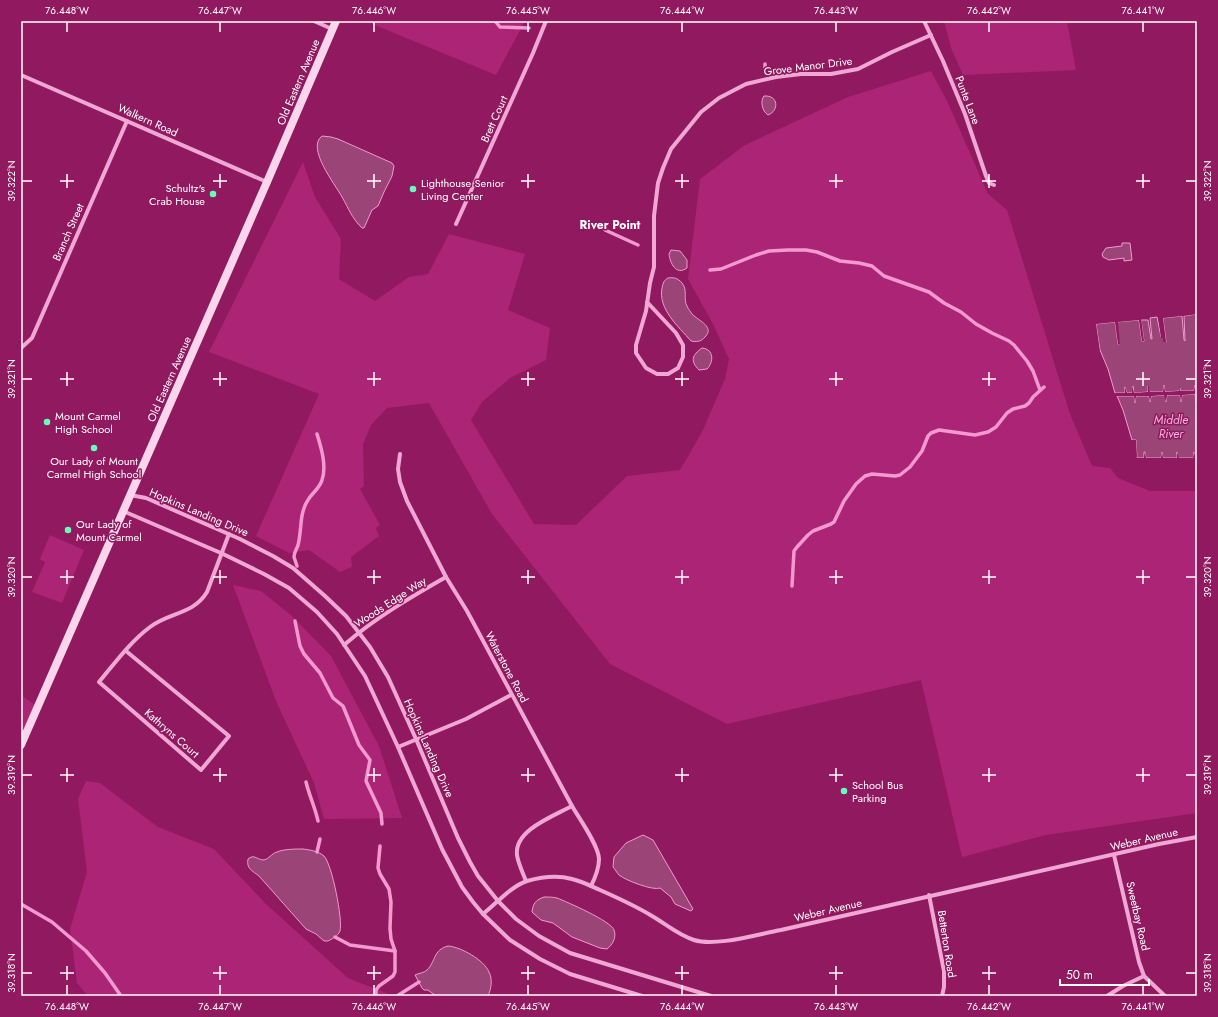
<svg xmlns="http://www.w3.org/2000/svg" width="1218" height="1017" font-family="Jost,sans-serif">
<rect width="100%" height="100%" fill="#91195f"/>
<g fill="#ac2476">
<path d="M365 21H525L496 75Z"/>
<path d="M944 21H1067L1076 70 963 75 951 48Z"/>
<path d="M931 71 948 103 988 194 1007 210 1070 414 1092 466 1110 468 1118 478 1150 491H1197V813L1046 835 962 857 921 680 727 724 610 664 492 514 429 403 387 408 371 425 363 444 364 486 360 489 380 525 376 528 379 536 351 557 352 567 340 572 309 550 289 553 256 536 319 394 209 352 303 162 315 197 341 239 339 279 375 301 409 277 428 274 449 234 525 254 508 310 550 328 546 360 510 378 482 402 471 420 534 524 576 525 627 476 680 470 702 432 725 379 729 359 713 324 688 279 700 179 745 145 848 97Z"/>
<path d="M50 535 84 550 62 603 32 592 45 562 40 559Z"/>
<path d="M233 585 261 591 292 616 331 656 379 746 402 818 324 819 314 783 276 701Z"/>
<path d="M21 695 38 707 21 745Z"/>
<path d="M86 781 100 783 158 827 214 849 266 904 348 978 394 996H88L77 983 70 929 87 872 78 799Z"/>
</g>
<g fill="#9a4477" stroke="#f29ad0">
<path d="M764 96C779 95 779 111 768 115 762 111 760 101 764 96Z"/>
<path d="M322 136 331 137 338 139 392 163 394 166 392 176 384 192 378 206 372 210 364 228H362C351 217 349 209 342 197 335 184 306 148 322 136Z"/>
<path d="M1122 243H1130L1132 260 1124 261V258L1109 260 1103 257 1102 254 1106 248 1122 246Z"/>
<path d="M671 250 680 251 687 260V268C676 276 670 263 669 254Z"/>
<path d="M668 278C673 277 678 278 682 283 688 290 683 299 687 306 688 309 691 312 692 314 699 321 715 327 705 337 701 342 696 342 691 341 678 326 658 309 662 288 663 283 664 280 668 278Z"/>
<path d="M1197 314V458H1195L1194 452V458H1178L1177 452V458H1163L1162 452 1161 458H1146L1145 452H1144V458H1137L1136 440H1132L1123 410 1117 396H1134L1135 403 1136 396H1149L1150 402 1151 396 1165 395 1166 402 1167 395H1180L1181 402 1182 395 1195 394 1196 401 1195 385 1194 391H1180V388L1179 391 1165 392 1164 385 1163 392H1150L1148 386V392L1134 393 1133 386 1132 393H1127L1125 387V393H1115L1108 369 1100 350 1096 324 1115 322 1118 344H1119L1117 322 1139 320 1142 341H1144L1141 320H1148L1151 339H1152L1150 318 1157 317 1161 337H1163L1166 342 1163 318 1182 316 1184 340 1185 341 1184 316Z"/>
<path d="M702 348C714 349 714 362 707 369L699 370C690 361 692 355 702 348Z"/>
<path d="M643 835 653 840 693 909 691 911 675 904 671 897 660 888C653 891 625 880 619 875 617 873 615 869 613 867L614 857 626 843Z"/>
<path d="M303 849C310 850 318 851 324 856 332 864 343 920 340 931 338 936 332 939 328 941H324L316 934 306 929 259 876C253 871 246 869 248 859 254 854 256 859 263 860 268 860 272 853 277 852 284 849 295 849 303 849Z"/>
<path d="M544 897C548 897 553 897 557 898 567 902 611 921 614 930 617 938 612 945 607 949L600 948 572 937 553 923 541 920 532 912C533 903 536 900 544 897Z"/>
<path d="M448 946C461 947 484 960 489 972 493 980 491 989 488 996H436L428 990H424L422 988 415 975C419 973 424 973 427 970 436 961 433 950 448 946Z"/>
</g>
<g fill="#91195f">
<path d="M1197 312V314L1191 315 1163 318 1166 342H1163V338H1161L1158 315 1160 318 1163 335 1161 318V316L1183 315Z"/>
<path d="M1141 318 1144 341H1142L1139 320 1118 322 1120 344H1118L1115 322 1096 324 1100 352 1097 344 1095 323Z"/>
<path d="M1164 385 1165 392 1179 391V385L1180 391H1194L1195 385 1196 391H1197V401H1196L1195 394 1182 395 1181 402 1180 395H1167L1166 402 1164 395 1151 396 1150 402 1149 396H1136L1135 403 1134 396H1117L1115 393H1125V387L1127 393H1132V386L1134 393 1148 392V386H1149L1150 392H1163Z"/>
<path d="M1131 440H1136L1137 458H1144L1145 452 1146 458H1161L1162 452 1163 458H1177V452L1179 458H1193L1195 452V458H1197V460H1137L1135 452 1134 442H1132Z"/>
</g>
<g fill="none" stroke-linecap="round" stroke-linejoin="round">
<g stroke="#f29ad0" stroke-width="3.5">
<path d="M495 21 500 27 529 28"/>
<path d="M765 69V64"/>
<path d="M605 230 638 245"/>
<path d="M710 270 721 269 756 255 769 251 788 250H806L817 252 840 261 859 263 872 266 884 276 929 292 944 303 961 312 976 324 992 333 1009 341 1014 345 1027 361 1033 371 1040 390"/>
<path d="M297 566C296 563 295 560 294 557 294 552 297 549 298 545 302 531 299 513 308 500 312 493 320 488 322 480 327 466 321 447 317 434"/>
<path d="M792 586 794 551 797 547 808 535 813 531 831 524 834 522 844 501 856 484 865 476 872 474 895 476 900 475 910 467 922 451 928 436 931 433 939 430 975 435 988 432 996 427 1007 413 1013 409 1025 406 1029 403 1033 397 1044 387"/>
<path d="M295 621 300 646 304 654 320 673 333 698 343 706 359 745 370 760 366 781 381 813 382 824"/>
<path d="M306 782C309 795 315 807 318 821"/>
<path d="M317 852 320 839"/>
<path d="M21 904 52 922 86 951 105 973 121 996"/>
<path d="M335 937 350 945 395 951"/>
<path d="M376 996V990L379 986 393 976 395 972V951L391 939 390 928 391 902 389 889 380 874 378 868 380 846"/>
<path d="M397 996 419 982"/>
</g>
<g stroke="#efa7d3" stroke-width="4">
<path d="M314 21 332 29"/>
<path d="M924 21 943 61 965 114 986 176 989 183 994 185"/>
<path d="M21 75 267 182"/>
<path d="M456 224 533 53 546 21"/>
<path d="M647 302 676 333 683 345V357L678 368 668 374H657L646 368 636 353V345L646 311 650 283 654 267V216L658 183 663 168 671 149 701 112 719 98 746 84 776 77 801 74H831L858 69 892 52 931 35"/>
<path d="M21 348 32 338 127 121"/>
<path d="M400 454 398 469 400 482 407 501 446 577 467 611 572 806C579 818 599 846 599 859 599 868 595 878 591 886"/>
<path d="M130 495 146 498 240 539 273 556 293 568 325 596 346 616 370 647 388 677 416 739 458 838 470 862 478 876 498 901 516 919 539 936 570 953 711 996"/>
<path d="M123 511 221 553 264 574 289 588 317 612 337 634 365 676 398 747 442 849 462 887 473 902 483 914 510 940 540 959 570 974 642 996"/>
<path d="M344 645C375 618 411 597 446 577"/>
<path d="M126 651 229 736 201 770 99 682C115 663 130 642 150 627 169 612 193 615 207 592L229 534"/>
<path d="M398 747 466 719 511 695"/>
<path d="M1114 855 1139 962 1144 976 1165 996"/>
<path d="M526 881C523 873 518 863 517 855 514 830 554 816 572 806"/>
<path d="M929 895 944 971V987L942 996"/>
<path d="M483 914C497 903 510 887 527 881 541 877 558 875 572 879 581 881 591 886 600 890 618 898 636 906 652 916 666 924 678 935 694 940 716 947 758 934 781 930L1159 844 1197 837"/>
<path d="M1107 996 1123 986 1144 976"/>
</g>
<path stroke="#fbd5eb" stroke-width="8" d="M21 745 267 182 336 21"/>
</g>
<path fill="none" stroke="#fff" stroke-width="1.5" d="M67 22V32M220 22V32M374 22V32M528 22V32M682 22V32M836 22V32M989 22V32M1143 22V32M67 174V188M220 174V188M374 174V188M528 174V188M682 174V188M836 174V188M989 174V188M1143 174V188M22 181H32M60 181H74M213 181H227M367 181H381M521 181H535M675 181H689M829 181H843M982 181H996M1136 181H1150M1186 181H1196M67 372V386M220 372V386M374 372V386M528 372V386M682 372V386M836 372V386M989 372V386M1143 372V386M22 379H32M60 379H74M213 379H227M367 379H381M521 379H535M675 379H689M829 379H843M982 379H996M1136 379H1150M1186 379H1196M67 570V584M220 570V584M374 570V584M528 570V584M682 570V584M836 570V584M989 570V584M1143 570V584M22 577H32M60 577H74M213 577H227M367 577H381M521 577H535M675 577H689M829 577H843M982 577H996M1136 577H1150M1186 577H1196M67 768V782M220 768V782M374 768V782M528 768V782M682 768V782M836 768V782M989 768V782M1143 768V782M22 775H32M60 775H74M213 775H227M367 775H381M521 775H535M675 775H689M829 775H843M982 775H996M1136 775H1150M1186 775H1196M67 966V980M220 966V980M374 966V980M528 966V980M682 966V980M836 966V980M989 966V980M22 973H32M60 973H74M213 973H227M367 973H381M521 973H535M675 973H689M829 973H843M982 973H996M1186 973H1196M67 985V995M220 985V995M374 985V995M528 985V995M682 985V995M836 985V995M989 985V995M1143 985V995"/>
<g fill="#65ffbb" stroke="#91195f" stroke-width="1.5">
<circle cx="413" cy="189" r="4"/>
<circle cx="213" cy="194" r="4"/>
<circle cx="47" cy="422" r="4"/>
<circle cx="94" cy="448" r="4"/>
<circle cx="68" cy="530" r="4"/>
<circle cx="844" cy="791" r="4"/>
</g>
<g text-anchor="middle" stroke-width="3" stroke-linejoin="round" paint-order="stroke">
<g font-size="11" fill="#fff" stroke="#91195f">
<text transform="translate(808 66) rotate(-7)" y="4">Grove Manor Drive</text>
<text transform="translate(298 82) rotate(-67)" y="4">Old Eastern Avenue</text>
<text transform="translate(968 100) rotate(69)" y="4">Punte Lane</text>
<text transform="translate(494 119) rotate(-66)" y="4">Brett Court</text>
<text transform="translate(148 120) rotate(24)" y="4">Walkern Road</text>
<text transform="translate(68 232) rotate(-66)" y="4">Branch Street</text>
<text transform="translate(169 379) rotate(-66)" y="4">Old Eastern Avenue</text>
<text transform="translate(199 512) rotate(23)" y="4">Hopkins Landing Drive</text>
<text transform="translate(390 602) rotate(-33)" y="4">Woods Edge Way</text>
<text transform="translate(507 667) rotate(62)" y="4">Waterstone Road</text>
<text transform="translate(172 733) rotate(41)" y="4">Kathryns Court</text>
<text transform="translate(429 748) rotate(66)" y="4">Hopkins Landing Drive</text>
<text transform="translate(1144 839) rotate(-13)" y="4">Weber Avenue</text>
<text transform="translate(828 910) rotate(-13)" y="4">Weber Avenue</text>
<text transform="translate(1138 916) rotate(77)" y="4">Sweetbay Road</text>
<text transform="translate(947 944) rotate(81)" y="4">Betterton Road</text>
</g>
<g font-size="11" fill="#fff" stroke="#91195f" text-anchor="start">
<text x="421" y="187">Lighthouse Senior<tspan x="421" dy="13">Living Center</tspan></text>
<text x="205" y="192" text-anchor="end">Schultz's<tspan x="205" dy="13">Crab House</tspan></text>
<text x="55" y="420">Mount Carmel<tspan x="55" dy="13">High School</tspan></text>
<text x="94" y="465" text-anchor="middle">Our Lady of Mount<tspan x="94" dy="13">Carmel High School</tspan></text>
<text x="76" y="528">Our Lady of<tspan x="76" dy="13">Mount Carmel</tspan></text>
<text x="852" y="789">School Bus<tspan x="852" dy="13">Parking</tspan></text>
</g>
<g font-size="12" font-weight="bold" fill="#fff" stroke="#91195f">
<text x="610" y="229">River Point</text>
</g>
<g font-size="12" font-style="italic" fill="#f6b3dc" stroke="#91195f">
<text x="1171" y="424">Middle<tspan x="1171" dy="14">River</tspan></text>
</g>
</g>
<rect width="1218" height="1017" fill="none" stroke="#91195f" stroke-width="44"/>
<path d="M1060 979v6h89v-6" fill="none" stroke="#ffffff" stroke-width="2"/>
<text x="1066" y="979" font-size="12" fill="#ffffff" stroke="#91195f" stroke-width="3" paint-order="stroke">50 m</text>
<rect x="22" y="22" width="1174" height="973" fill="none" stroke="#fff" stroke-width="1.5"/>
<g font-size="10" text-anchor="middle" fill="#fff">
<text x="67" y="14">76.448°W</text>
<text x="220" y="14">76.447°W</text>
<text x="374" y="14">76.446°W</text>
<text x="528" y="14">76.445°W</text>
<text x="682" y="14">76.444°W</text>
<text x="836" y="14">76.443°W</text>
<text x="989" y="14">76.442°W</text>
<text x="1143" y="14">76.441°W</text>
<text transform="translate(11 181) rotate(-90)" y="4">39.322°N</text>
<text transform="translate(1207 181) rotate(-90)" y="4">39.322°N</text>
<text transform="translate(11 379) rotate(-90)" y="4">39.321°N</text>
<text transform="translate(1207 379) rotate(-90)" y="4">39.321°N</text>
<text transform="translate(11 577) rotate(-90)" y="4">39.320°N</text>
<text transform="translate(1207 577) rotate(-90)" y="4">39.320°N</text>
<text transform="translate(11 775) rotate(-90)" y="4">39.319°N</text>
<text transform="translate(1207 775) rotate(-90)" y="4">39.319°N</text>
<text transform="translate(11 973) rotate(-90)" y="4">39.318°N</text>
<text transform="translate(1207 973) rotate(-90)" y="4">39.318°N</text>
<text x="67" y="1010">76.448°W</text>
<text x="220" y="1010">76.447°W</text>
<text x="374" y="1010">76.446°W</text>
<text x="528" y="1010">76.445°W</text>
<text x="682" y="1010">76.444°W</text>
<text x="836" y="1010">76.443°W</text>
<text x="989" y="1010">76.442°W</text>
<text x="1143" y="1010">76.441°W</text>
</g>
</svg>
